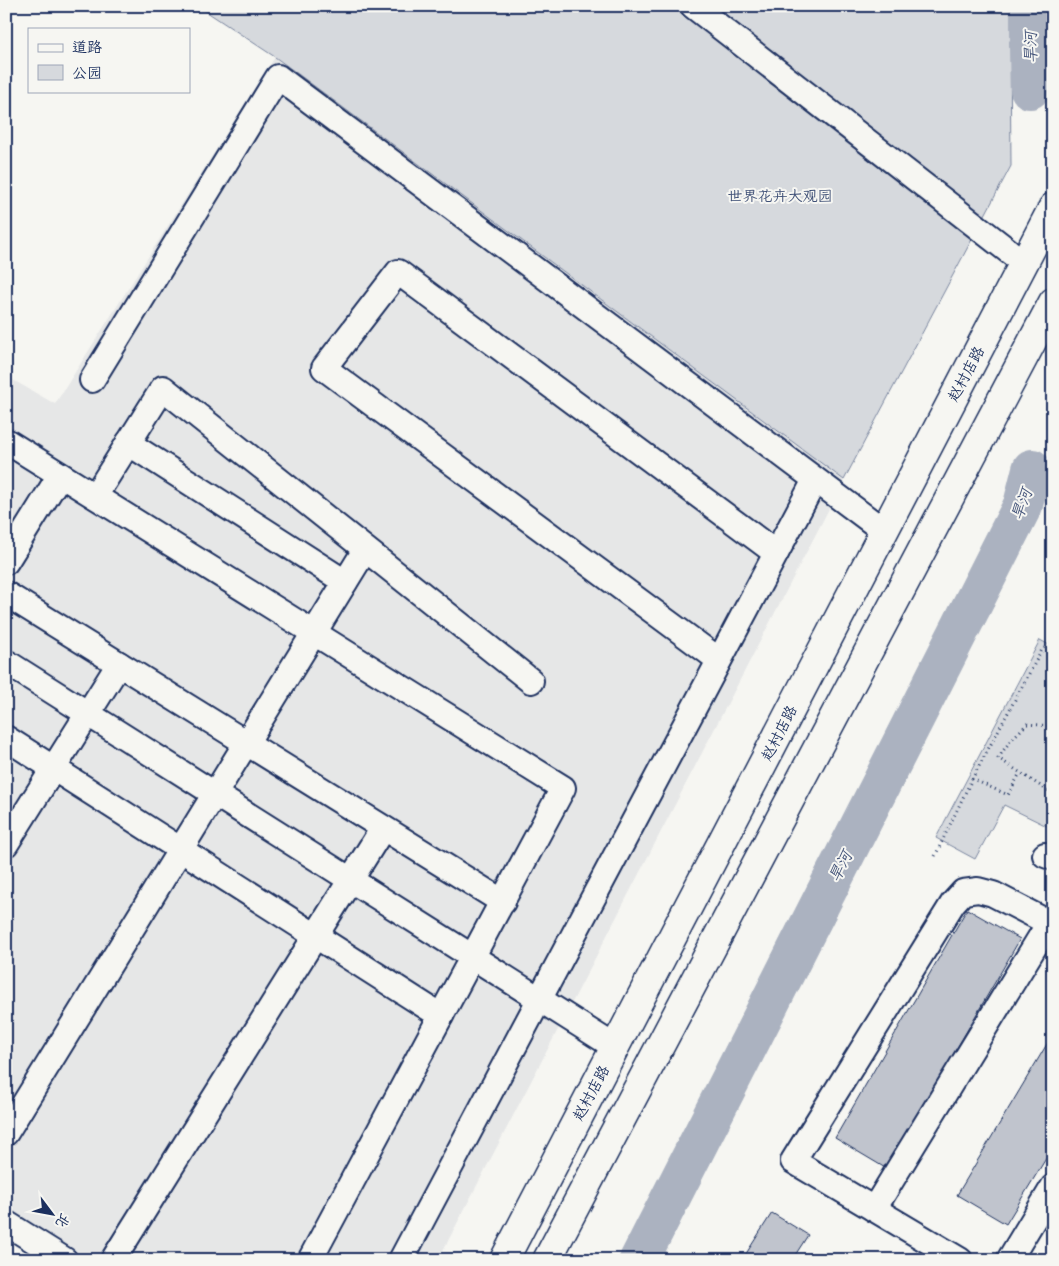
<svg xmlns="http://www.w3.org/2000/svg" width="1059" height="1266" font-family="'Balsamiq Sans','LXGW WenKai TC',sans-serif">
<rect width="100%" height="100%" fill="#f6f6f2"/>
<filter id="ink" filterUnits="userSpaceOnUse"><feTurbulence type="fractalNoise" baseFrequency=".02" numOctaves="2"/><feDisplacementMap in="SourceGraphic" scale="10" xChannelSelector="R" yChannelSelector="G"/><feConvolveMatrix kernelMatrix="1 2 1 2 8 2 1 2 1" color-interpolation-filters="sRGB"/></filter>
<g filter="url(#ink)">
<path fill="#e6e7e7" d="M275 57 844 480 438 1260H39L6 1240V376L55 404Z"/>
<g fill="#d6d9dd" stroke="#78849e">
<path d="M198 6H1028L1010 41 1011 166 844 480 275 57Z"/>
<path d="M1040 640 1053 647V829L1004 805 975 859 936 838Z"/>
</g>
<g fill="none" stroke-linecap="round" stroke-linejoin="round">
<g stroke="#abb2c0" stroke-width="40">
<path d="M1030 6V89"/>
<path d="M639 1260 1023 505 1032 469"/>
</g>
</g>
<g fill="#c0c4cd" stroke="#1b2f5e">
<path d="M967 909 1020 939 887 1169 835 1138Z"/>
<path d="M1053 1034V1147L1006 1224 957 1195Z"/>
<path d="M772 1213 808 1235 792 1260H742Z"/>
</g>
<g fill="none" stroke-linecap="round" stroke-linejoin="round">
<defs>
<g id="minor">
<path d="M693 6 1024 263"/>
<path d="M92 380 278 77 884 531"/>
<path d="M6 441 563 788 310 1260"/>
<path d="M128 443 345 582"/>
<path d="M95 496 163 388 531 681"/>
<path d="M6 562 60 475"/>
<path d="M6 594 503 902"/>
<path d="M719 660 324 368 398 272 776 553"/>
<path d="M6 662 615 1047"/>
<path d="M6 738 441 1016"/>
<path d="M6 844 119 664"/>
<path d="M1045 855 1053 858"/>
<path d="M6 1133 365 550"/>
<path d="M874 1209 1049 923"/>
<path d="M6 1223 65 1260"/>
<path d="M113 1260 383 828"/>
<path d="M401 1260 815 480"/>
<path d="M960 1260 793 1161 953 903 963 892 978 890 993 894 1053 925"/>
<path d="M1009 1260 1053 1187"/>
</g>
<g id="major">
<path d="M504 1260 1053 207"/>
<path d="M547 1260 1053 302"/>
</g>
</defs>
<use href="#minor" stroke="#1b2f5e" stroke-width="28"/>
<use href="#major" stroke="#1b2f5e" stroke-width="31"/>
<g stroke="#1b2f5e" stroke-width="3" stroke-dasharray="1 4" stroke-linecap="butt">
<path d="M1053 726 1027 724 1011 740 998 758 1053 794"/>
<path d="M972 779 1008 795 1020 773"/>
<path d="M935 856 972 779 1043 648 1053 645"/>
</g>
<use href="#minor" stroke="#f6f6f2" stroke-width="24"/>
<use href="#major" stroke="#f6f6f2" stroke-width="28"/>
</g>
</g>
<g text-anchor="middle" stroke-width="4" stroke-linejoin="round" paint-order="stroke">
<g font-size="15" fill="#405177" stroke="#f6f6f2">
<text x="780" y="201">世界花卉大观园</text>
</g>
<g font-size="15" fill="#1b2f5e" stroke="#f6f6f2">
<text transform="translate(966 374) rotate(-62)" y="5">赵村店路</text>
<text transform="translate(779 733) rotate(-63)" y="5">赵村店路</text>
<text transform="translate(591 1093) rotate(-62)" y="5">赵村店路</text>
</g>
<g font-size="16" font-style="italic" fill="#46567b" stroke="#f6f6f2">
<text transform="translate(1030 47) rotate(-91)" y="6">旱河</text>
<text transform="translate(1021 504) rotate(-70)" y="6">旱河</text>
<text transform="translate(840 866) rotate(-63)" y="6">旱河</text>
</g>
</g>
<rect width="1059" height="1266" fill="none" stroke="#f6f6f2" stroke-width="25"/>
<rect x="12" y="12" width="1034" height="1241" fill="none" stroke="#1b2f5e" stroke-width="2" filter="url(#ink)"/>
<rect x="28" y="28" width="162" height="65" fill="#f6f6f2" stroke="#9ea6b7"/>
<rect x="38" y="44" width="25" height="8" fill="#f6f6f2" stroke="#9ea6b7"/>
<text x="72" y="52" font-size="15" fill="#1b2f5e">道路</text>
<rect x="38" y="65" width="25" height="15" fill="#d6d9dd" stroke="#9ea6b7"/>
<text x="72" y="78" font-size="15" fill="#1b2f5e">公园</text>
<g transform="translate(52 1214) rotate(122)" stroke="#f6f6f2" stroke-width="4" paint-order="stroke">
<path d="M0-4L9 19L0 12L-9 19Z" fill="#1b2f5e"/>
<text y="-8" font-size="14" font-weight="bold" text-anchor="middle" fill="#1b2f5e">北</text>
</g>
</svg>
